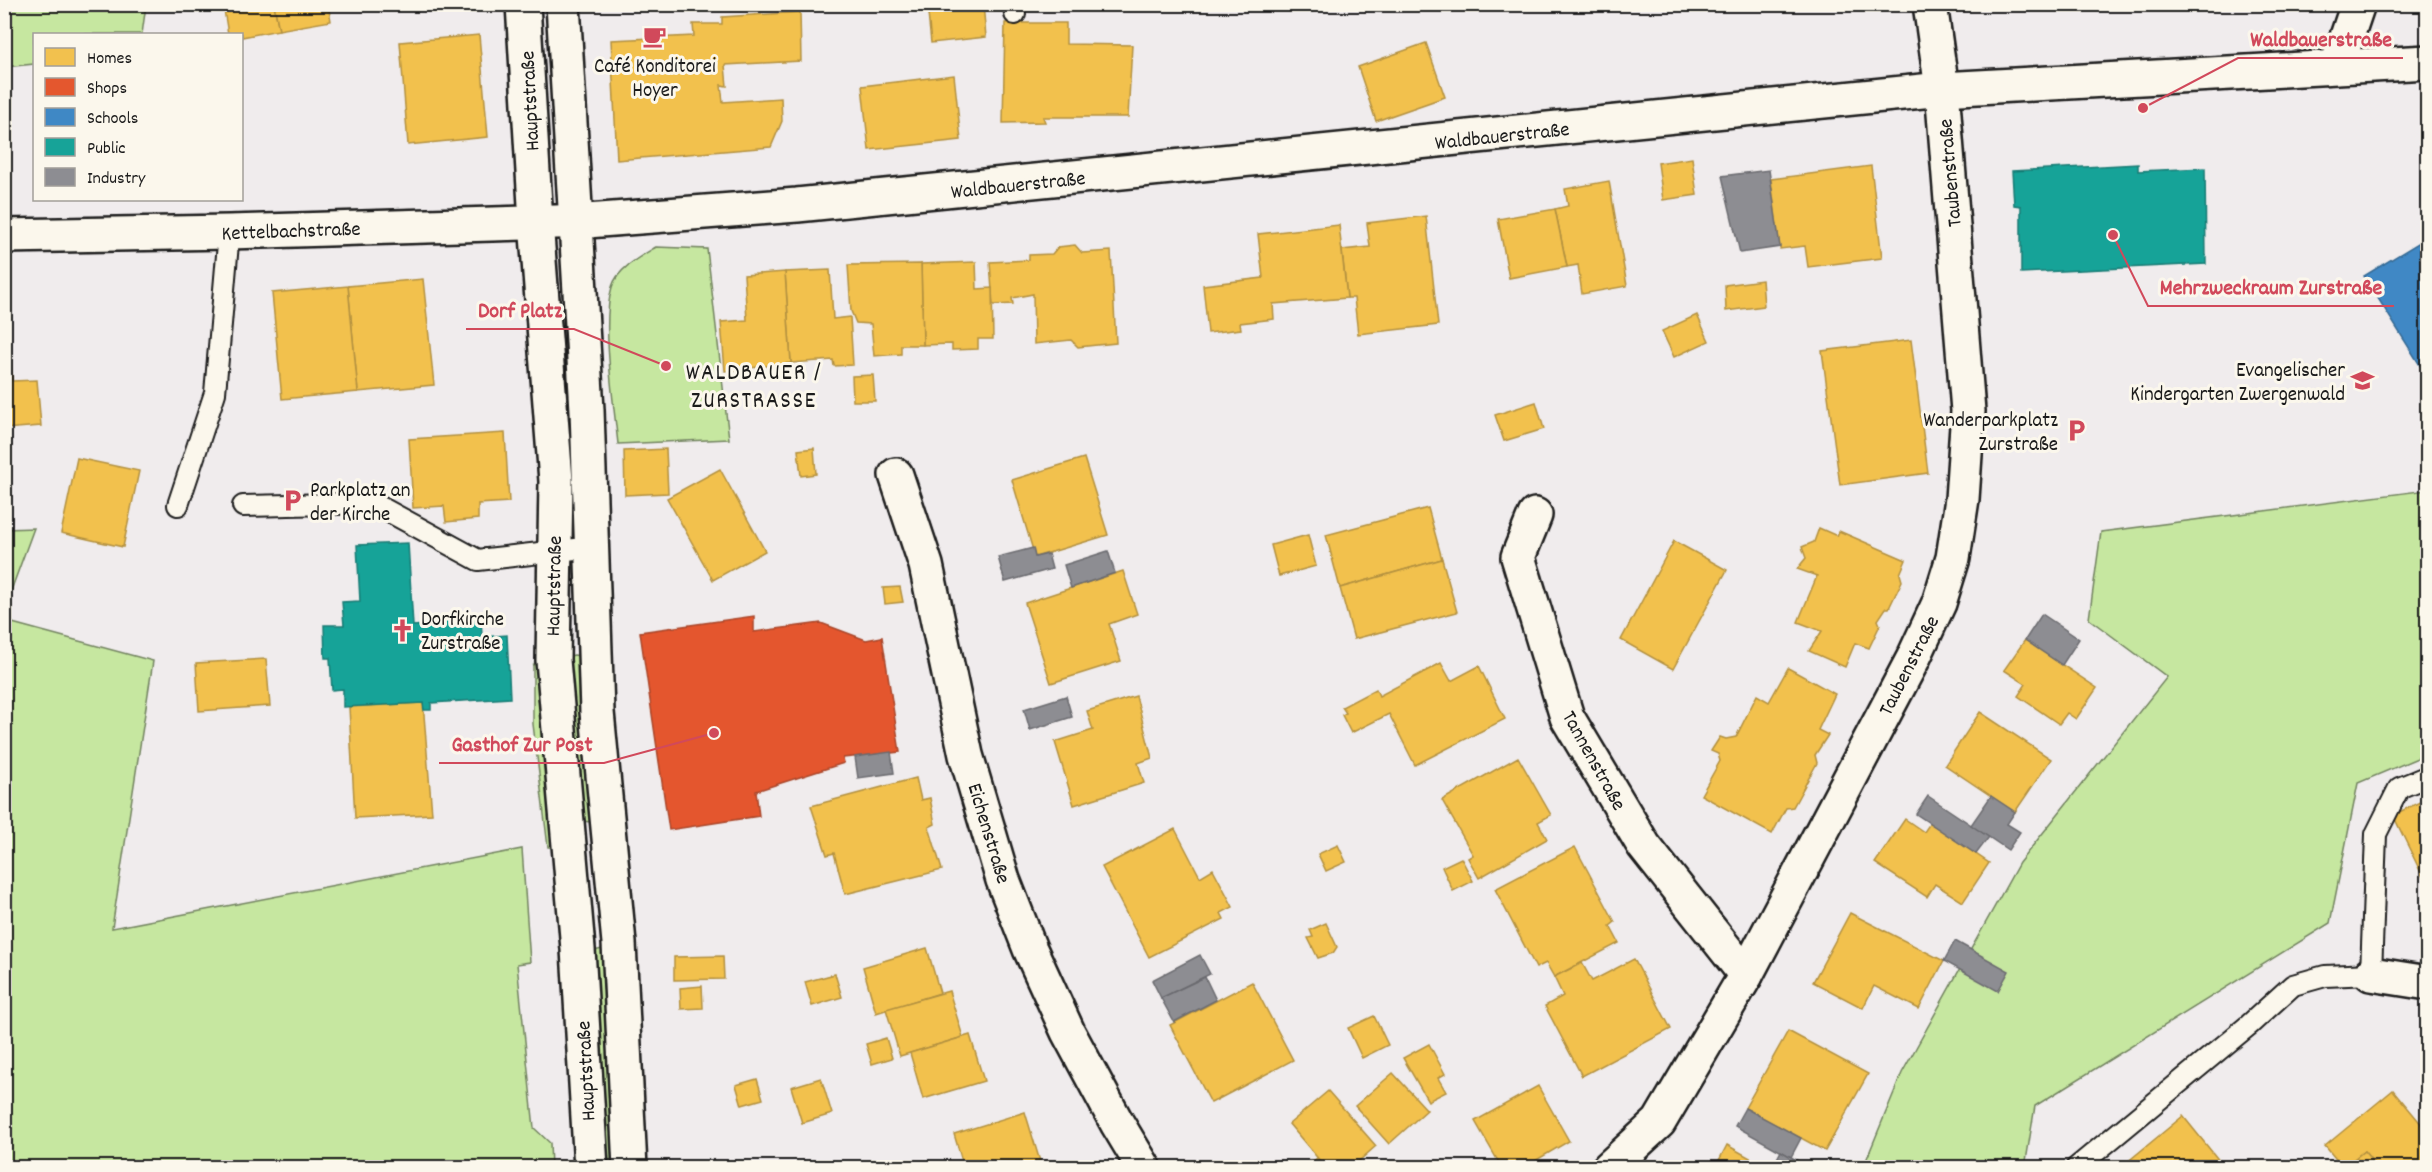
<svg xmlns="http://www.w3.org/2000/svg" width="2432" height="1172" font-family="Dekko,sans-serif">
<rect width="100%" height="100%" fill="#f0eced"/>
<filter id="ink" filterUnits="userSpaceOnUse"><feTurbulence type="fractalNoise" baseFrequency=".0167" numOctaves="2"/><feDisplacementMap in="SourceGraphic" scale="12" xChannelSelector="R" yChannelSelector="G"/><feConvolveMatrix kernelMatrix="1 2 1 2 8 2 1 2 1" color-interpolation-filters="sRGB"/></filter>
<g filter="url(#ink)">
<g fill="#c6e7a0" stroke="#71825e" stroke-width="1.5">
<path d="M4 5 5 4 146 5 142 34H34V64L5 67Z"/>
<path d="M656 247 707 249 729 439 618 444C614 405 601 323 612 287 617 269 641 256 656 247Z"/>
<path d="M2427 490V754L2358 783 2330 923 2035 1106 2025 1167 1863 1168 1902 1073 2019 863 2167 677 2089 619 2101 532Z"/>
<path d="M34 528 5 607V529Z"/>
<path d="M5 621 153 661 112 928 522 849 530 962 517 964 534 1128 550 1143 551 1167H5Z"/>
<path d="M574 655 580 656C577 712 585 766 592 822L580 821 569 656Z"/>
<path d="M537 658 540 661C537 724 546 784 555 847H548L533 724V666Z"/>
<path d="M602 949 606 950 617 1167H603L594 951Z"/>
</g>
<g fill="#f2c14e" stroke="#b2903f" stroke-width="1.5">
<path d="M223 4H274L279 30 242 37V34H228Z"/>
<path d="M274 4H328L331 21 279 30Z"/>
<path d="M927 4H983L986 37 931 43Z"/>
<path d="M800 12 801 61 725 65 727 86 721 85 723 102 781 98 782 121 771 147 617 160 611 40 694 36 693 24H722V17Z"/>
<path d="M1005 23H1066V44L1132 45 1128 117H1043L1045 122 1003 123Z"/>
<path d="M479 35 488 137 408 145 400 42Z"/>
<path d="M1426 43 1445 97 1376 121 1358 67Z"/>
<path d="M954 75 961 140 869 150 862 86Z"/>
<path d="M1692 158 1697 195 1663 200 1658 163Z"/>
<path d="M1871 166 1882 258 1808 267 1805 246 1780 249 1771 179Z"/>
<path d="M1609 181 1627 286 1582 294 1578 265 1567 267 1555 209 1568 206 1565 189Z"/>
<path d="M1555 209 1567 267 1509 278 1498 219Z"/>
<path d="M1426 216 1438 325 1358 334 1354 298H1347L1342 250 1370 247 1367 223Z"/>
<path d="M1339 225 1347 298 1273 304 1274 319 1240 323 1241 329 1208 333 1203 285 1263 278 1258 234Z"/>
<path d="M1075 245 1082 253 1111 251 1116 343 1078 347 1071 340 1034 344 1033 294 1012 298 1013 304 993 305 990 262 1029 260V255L1052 254 1058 247Z"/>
<path d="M976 262 977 289 992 288 993 339H978V349L952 350V344L923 345 921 264Z"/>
<path d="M921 264 923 345H901V354L874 356 871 324 856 323 851 311 848 265Z"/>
<path d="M830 270 833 319 850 317 853 365 834 366 833 360 791 363 785 272Z"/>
<path d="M785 272 791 363 725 371 721 322 747 320 744 275Z"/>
<path d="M423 279 434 385 358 392 348 286Z"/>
<path d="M1762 280 1764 306 1726 311 1725 285Z"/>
<path d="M348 286 358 392 282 399 272 293Z"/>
<path d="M1697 315 1709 341 1674 357 1662 331Z"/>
<path d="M9 339 12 381 37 380 41 426 4 429V340Z"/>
<path d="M1911 340 1928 473 1840 485 1822 351Z"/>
<path d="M873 375 875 401H853L852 376Z"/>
<path d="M1536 402 1544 429 1504 441 1495 415Z"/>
<path d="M505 433 509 502 478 504V519L446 522 444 506 413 508 409 439Z"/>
<path d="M814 448 816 474 801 476 798 450Z"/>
<path d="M666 449 668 493 625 495 624 451Z"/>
<path d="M77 458 139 471 123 547 61 533Z"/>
<path d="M1084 458 1108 535 1035 557 1012 480Z"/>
<path d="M720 469 765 551 713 580 667 498Z"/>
<path d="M1428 508 1442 559 1340 588 1326 535Z"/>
<path d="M1819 528 1837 536 1839 531 1906 560 1900 574 1902 581 1889 608H1886L1878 620 1880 625 1869 648 1855 643 1845 667 1809 651 1822 631 1798 622 1817 576 1797 569 1806 558 1802 547 1814 542Z"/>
<path d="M1308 535 1316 566 1279 576 1271 545Z"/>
<path d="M1674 541 1727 570 1673 669 1621 640Z"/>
<path d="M1442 559 1457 612 1354 639 1340 588Z"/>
<path d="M1123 571 1137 614 1109 624 1121 661 1051 683 1025 603Z"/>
<path d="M900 587 903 602 885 604 883 588Z"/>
<path d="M2025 640 2097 688 2076 719 2067 713 2059 724 2018 696 2026 684 2004 670Z"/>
<path d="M266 659 270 706 199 711 196 663Z"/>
<path d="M1441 663 1451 681 1479 666 1505 719 1415 765 1389 714 1351 733 1342 715 1346 713 1342 707 1376 689 1379 696Z"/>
<path d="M1788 668 1835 694 1818 730 1828 735 1815 755 1817 763 1793 807 1786 808 1772 834 1701 795 1720 761 1718 754 1711 751 1720 737 1726 739 1736 737 1757 695 1769 702Z"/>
<path d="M1136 696 1152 758 1138 763 1144 783 1074 805 1055 742 1093 730 1087 711Z"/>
<path d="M423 703 432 814 355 818 349 707Z"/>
<path d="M1980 712 2051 759 2015 812 1945 765Z"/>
<path d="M1518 757 1551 815 1538 822 1547 839 1479 878 1468 858 1473 855 1442 800Z"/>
<path d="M916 778 921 800 930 798 935 824 929 827 942 870 845 894 834 853 827 855 811 806Z"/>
<path d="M2428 798V887L2393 815Z"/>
<path d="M1905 819 1924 832 1930 823 1989 863 1963 902 1935 884 1927 897 1875 863Z"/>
<path d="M1175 829 1200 877 1213 869 1233 907 1221 913 1224 919 1149 957 1102 867Z"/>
<path d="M1338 845 1346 862 1326 871 1318 854Z"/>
<path d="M1575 847 1615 922 1610 926 1619 943 1554 977 1546 963 1536 968 1495 889Z"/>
<path d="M1461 858 1473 881 1453 891 1442 867Z"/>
<path d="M1850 913 1944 961 1919 1009 1874 986 1863 1008 1813 982Z"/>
<path d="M1326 923 1337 947 1333 953 1318 958 1308 938 1313 937 1310 930Z"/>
<path d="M927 948 940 993 876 1013 863 967Z"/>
<path d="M723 956 724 979 674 980V957Z"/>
<path d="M1634 959 1671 1029 1582 1076 1545 1006 1563 996 1554 977 1582 963 1592 981Z"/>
<path d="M835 974 842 997 812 1006 805 982Z"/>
<path d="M1252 982 1293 1060 1211 1103 1170 1025Z"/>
<path d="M702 986 703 1008 681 1009 680 988Z"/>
<path d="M949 991 963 1037 900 1056 886 1009Z"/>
<path d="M1374 1016 1388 1045 1362 1058 1348 1028Z"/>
<path d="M1788 1031 1868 1074 1825 1151 1745 1108Z"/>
<path d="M970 1035 984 1081 923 1099 910 1053Z"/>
<path d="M886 1038 892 1058 872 1064 866 1044Z"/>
<path d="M1429 1044 1445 1074 1438 1078 1446 1092 1428 1101 1403 1058Z"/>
<path d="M1393 1073 1427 1110 1389 1144 1355 1106Z"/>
<path d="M821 1078 832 1114 802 1123 791 1087Z"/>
<path d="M757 1079 763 1099 742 1105 736 1085Z"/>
<path d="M1538 1086 1569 1141 1523 1168H1502L1475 1121Z"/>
<path d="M2393 1090 2428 1132V1164L2423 1168H2378L2364 1151 2348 1164 2345 1161 2340 1164 2325 1146Z"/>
<path d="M1328 1091 1376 1146 1351 1168H1326L1289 1124Z"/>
<path d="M1025 1112 1042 1168H964L954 1134Z"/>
<path d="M2183 1116 2225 1168H2120Z"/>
<path d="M1727 1145 1768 1168H1715Z"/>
<path d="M2364 1151 2378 1168H2336L2345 1161 2348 1164Z"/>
<path d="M1317 1158 1325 1168H1306Z"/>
</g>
<path fill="#e4572e" stroke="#a84529" stroke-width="1.5" d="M754 616V632L821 623 866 640 882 637 900 752 843 758 844 763 756 791 759 816 669 830 640 632Z"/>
<path fill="#3f88c5" stroke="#346892" stroke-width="1.5" d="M2428 237V378L2364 276Z"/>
<g fill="#17a398" stroke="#187a73" stroke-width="1.5">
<path d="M2138 164V171L2205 168 2206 264 2021 273V206L2014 205 2012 171Z"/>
<path d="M408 543 413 626 427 625V618L481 615 482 637 507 635 510 698 431 703V710H424L423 703 343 707V689L332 690 330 658H325L324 625H344L342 602 360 601 357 545Z"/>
</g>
<g fill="#8d8d92" stroke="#6b6b6f" stroke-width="1.5">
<path d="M1769 170 1780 247 1740 253 1722 176Z"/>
<path d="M1033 548 1035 557 1048 554 1052 569 1005 582 998 557Z"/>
<path d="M1108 551 1115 573 1071 588 1064 565Z"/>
<path d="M2042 614 2079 639 2062 665 2025 640Z"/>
<path d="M1066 696 1072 717 1030 730 1024 709Z"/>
<path d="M891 752 894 773 858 778 855 757Z"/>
<path d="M1928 796 1989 837 1976 854 1916 814Z"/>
<path d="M1991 796 2015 812 2007 824 2020 832 2008 850 1971 825Z"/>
<path d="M1955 941 2009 971 1998 991 1944 961Z"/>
<path d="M1200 955 1210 974 1161 998 1152 980Z"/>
<path d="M1205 977 1216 1000 1174 1022 1161 998Z"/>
<path d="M1745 1108 1801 1138 1791 1157 1735 1126Z"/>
<path d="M1781 1151 1791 1157 1811 1168H1772Z"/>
</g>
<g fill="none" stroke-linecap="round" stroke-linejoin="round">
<defs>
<g id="lane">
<path d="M1014 4 1015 14"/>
<path d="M178 505 215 393 229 232"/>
<path d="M243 506 373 503 478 560 593 547"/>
<path d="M2076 1168 2249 1025 2293 985 2325 976 2371 974 2376 834 2399 788 2428 776"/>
</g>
<g id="street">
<path d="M2337 66 2358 4"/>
<path d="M4 236 229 232 587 221 797 205 1942 89 2428 62"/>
<path d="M896 475 926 565 966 755 1003 880 1030 949 1068 1032 1117 1123 1144 1168"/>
<path d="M1535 515 1518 557 1567 717 1644 846 1746 975"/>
<path d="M2371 974 2428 983"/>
<path d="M1609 1168 1659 1122 1746 975 1913 659 1939 603 1953 558 1962 499 1968 411 1942 89 1930 4"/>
</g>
<g id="secondary">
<path d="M523 4 536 222 556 481 553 660 578 949 591 1168"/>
<path d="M563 4 587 410 597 712 619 943 630 1168"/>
</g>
</defs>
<use href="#lane" stroke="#1c1c1c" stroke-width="24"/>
<use href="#street" stroke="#1c1c1c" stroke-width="38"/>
<use href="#secondary" stroke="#1c1c1c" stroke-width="38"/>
<use href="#lane" stroke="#fbf7ec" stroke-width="20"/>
<use href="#street" stroke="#fbf7ec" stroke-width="33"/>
<use href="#secondary" stroke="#fbf7ec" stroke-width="33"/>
</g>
</g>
<defs>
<symbol id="cafe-bare" viewBox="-9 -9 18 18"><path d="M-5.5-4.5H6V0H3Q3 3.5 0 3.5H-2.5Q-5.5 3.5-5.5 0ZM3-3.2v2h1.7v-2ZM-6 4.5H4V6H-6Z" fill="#d1495b" stroke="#fbf7ec" stroke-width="2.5" paint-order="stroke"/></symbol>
<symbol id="school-bare" viewBox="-9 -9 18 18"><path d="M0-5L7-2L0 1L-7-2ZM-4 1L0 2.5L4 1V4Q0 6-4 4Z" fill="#d1495b" stroke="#fbf7ec" stroke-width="2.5" paint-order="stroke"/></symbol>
<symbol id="parking-bare" viewBox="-9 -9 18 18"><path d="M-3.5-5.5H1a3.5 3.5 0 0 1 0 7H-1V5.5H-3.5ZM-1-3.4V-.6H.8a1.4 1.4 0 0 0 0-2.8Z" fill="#d1495b" stroke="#fbf7ec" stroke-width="2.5" paint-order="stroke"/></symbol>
<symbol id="church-bare" viewBox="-9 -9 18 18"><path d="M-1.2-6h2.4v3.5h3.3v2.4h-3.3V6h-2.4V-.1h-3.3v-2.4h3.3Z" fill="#d1495b" stroke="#fbf7ec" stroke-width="2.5" paint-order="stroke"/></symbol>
</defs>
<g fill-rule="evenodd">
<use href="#cafe-bare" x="638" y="20" width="33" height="33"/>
<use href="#school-bare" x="2346" y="364" width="33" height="33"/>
<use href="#parking-bare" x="2060" y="414" width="33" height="33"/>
<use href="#parking-bare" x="276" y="484" width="33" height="33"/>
<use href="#church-bare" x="386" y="614" width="33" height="33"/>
</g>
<g text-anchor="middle" stroke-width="6" stroke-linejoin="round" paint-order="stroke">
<g font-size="21" fill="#1c1c1c" stroke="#fbf7ec" text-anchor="end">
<text x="655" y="72" text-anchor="middle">Café Konditorei<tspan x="655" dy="24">Hoyer</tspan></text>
<text x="2345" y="376">Evangelischer<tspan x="2345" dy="24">Kindergarten Zwergenwald</tspan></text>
<text x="2058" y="426">Wanderparkplatz<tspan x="2058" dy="24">Zurstraße</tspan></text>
<text x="310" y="496" text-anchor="start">Parkplatz an<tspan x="310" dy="24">der Kirche</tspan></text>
<text x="421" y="625" text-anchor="start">Dorfkirche<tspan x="421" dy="24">Zurstraße</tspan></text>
</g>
<g font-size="21" fill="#1c1c1c" stroke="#fbf7ec">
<text transform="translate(529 101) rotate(-93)" y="7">Hauptstraße</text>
<text transform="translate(1502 135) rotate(-6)" y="7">Waldbauerstraße</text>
<text transform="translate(1949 173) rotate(-95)" y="7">Taubenstraße</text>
<text transform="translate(1018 184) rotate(-6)" y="7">Waldbauerstraße</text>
<text transform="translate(291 230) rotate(-2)" y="7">Kettelbachstraße</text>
<text transform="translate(553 586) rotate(-89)" y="7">Hauptstraße</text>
<text transform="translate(1908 665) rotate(-63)" y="7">Taubenstraße</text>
<text transform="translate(1595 760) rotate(61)" y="7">Tannenstraße</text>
<text transform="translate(990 833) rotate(73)" y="7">Eichenstraße</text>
<text transform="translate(585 1071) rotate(-93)" y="7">Hauptstraße</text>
</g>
<g font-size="24" letter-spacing="1.5" fill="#1c1c1c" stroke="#fbf7ec">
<text x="754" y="379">WALDBAUER /<tspan x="754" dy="28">ZURSTRASSE</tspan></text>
</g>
</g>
<path fill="none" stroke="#d1495b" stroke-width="2" d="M2143 108L2238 58H2403M2113 235L2148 306H2394M666 366L574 329H466M714 733L604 763H439"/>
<g fill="#d1495b" stroke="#fbf7ec" stroke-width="2">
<circle cx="2143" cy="108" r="6"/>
<circle cx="2113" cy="235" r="6"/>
<circle cx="666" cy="366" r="6"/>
<circle cx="714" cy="733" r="6"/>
</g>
<g font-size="22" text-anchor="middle" font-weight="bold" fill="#d1495b" stroke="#fbf7ec" stroke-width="6" stroke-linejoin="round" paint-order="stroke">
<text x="2321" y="46">Waldbauerstraße</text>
<text x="2271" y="294">Mehrzweckraum Zurstraße</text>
<text x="520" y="317">Dorf Platz</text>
<text x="522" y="751">Gasthof Zur Post</text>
</g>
<rect width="2432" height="1172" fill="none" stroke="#fbf7ec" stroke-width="24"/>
<rect x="12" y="12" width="2408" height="1148" fill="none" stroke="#1c1c1c" stroke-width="2" filter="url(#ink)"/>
<rect x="33" y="33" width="210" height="168" fill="#fbf7ec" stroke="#a29f99" stroke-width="1.5"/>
<rect x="45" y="48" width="30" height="18" fill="#f2c14e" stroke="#a29f99" stroke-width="1.5"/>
<text x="87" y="63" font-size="18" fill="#1c1c1c">Homes</text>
<rect x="45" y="78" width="30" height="18" fill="#e4572e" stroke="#a29f99" stroke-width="1.5"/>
<text x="87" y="93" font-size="18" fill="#1c1c1c">Shops</text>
<rect x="45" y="108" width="30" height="18" fill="#3f88c5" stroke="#a29f99" stroke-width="1.5"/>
<text x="87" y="123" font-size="18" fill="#1c1c1c">Schools</text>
<rect x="45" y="138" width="30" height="18" fill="#17a398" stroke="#a29f99" stroke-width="1.5"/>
<text x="87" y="153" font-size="18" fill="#1c1c1c">Public</text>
<rect x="45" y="168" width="30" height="18" fill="#8d8d92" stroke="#a29f99" stroke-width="1.5"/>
<text x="87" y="183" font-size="18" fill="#1c1c1c">Industry</text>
</svg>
